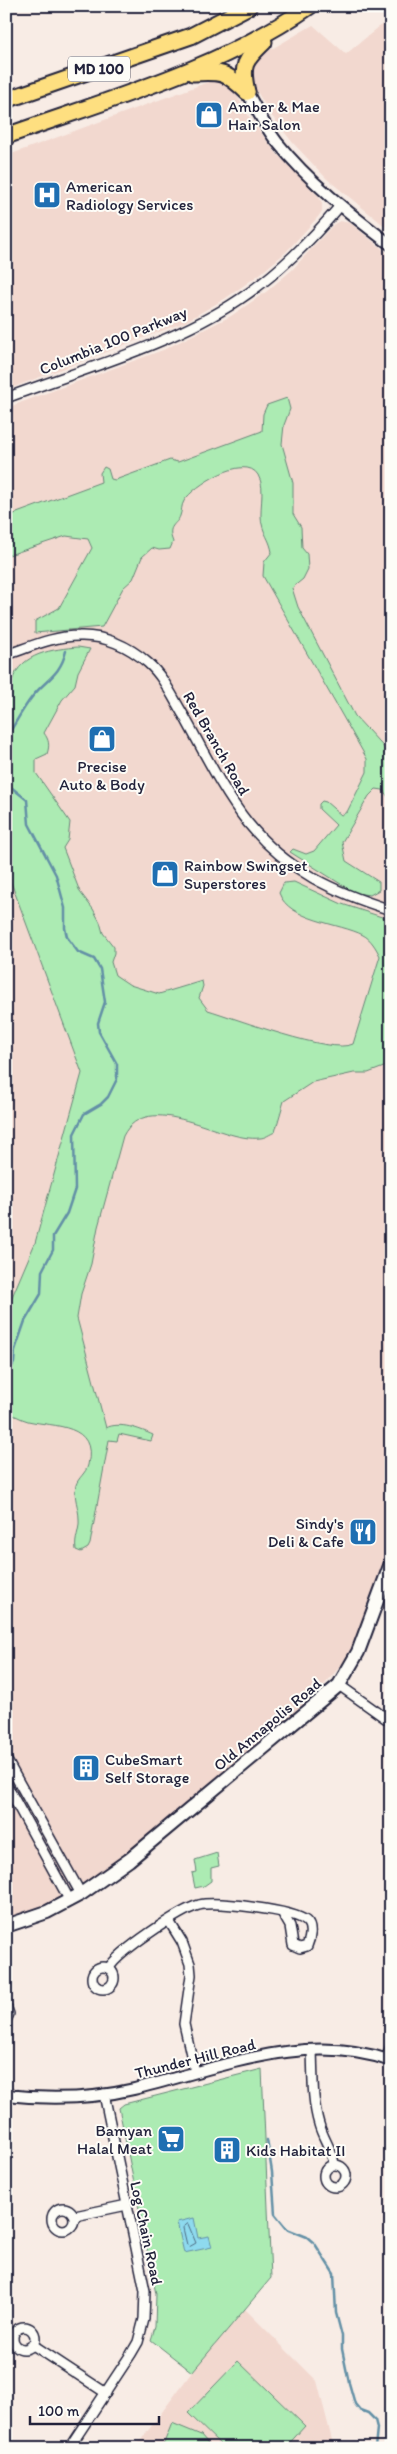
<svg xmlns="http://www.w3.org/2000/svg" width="397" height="2454" font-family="Itim,sans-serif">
<rect width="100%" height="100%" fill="#f8ece5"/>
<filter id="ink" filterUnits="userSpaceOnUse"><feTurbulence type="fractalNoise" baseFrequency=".02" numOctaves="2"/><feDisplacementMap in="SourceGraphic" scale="10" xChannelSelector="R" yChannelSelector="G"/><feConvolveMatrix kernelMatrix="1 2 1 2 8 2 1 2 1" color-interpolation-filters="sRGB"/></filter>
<g filter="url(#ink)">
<g fill="#f2d8cf">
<path d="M391 17V231L327 179 293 143 271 115 251 82V70L258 57 313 25 346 54Z"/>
<path d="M220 80 233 89 251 120 277 154 319 197 322 203V211L318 217 286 252 260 274 226 298 185 322 6 390V156L211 81Z"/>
<path d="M340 221 350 223 391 256V1543L363 1625 344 1662 318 1692 125 1855 73 1892 46 1906 6 1920V408L163 350 231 316 266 292 292 270 334 224Z"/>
<path d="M245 2309 317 2381 334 2448H135L192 2372Z"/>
</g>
<g fill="#acebb3" stroke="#678677">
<path d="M287 398 290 409 284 425 282 444 293 483V514L301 527 302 548 307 554 308 569 303 579 292 588 298 607 355 716 391 755V801L383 790 376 789 369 796 342 842 346 861 379 882V890L370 895 355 893 290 852 293 849 306 854 314 851 336 825 319 809V804L322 801 326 802 341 815 347 812 367 772V759L263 576 264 562 272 552C270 541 266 537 263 528 257 512 267 490 258 475 245 453 193 486 184 501 181 506 182 511 180 516 177 525 166 525 173 542L170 549 159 550 152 548 142 557 133 579 123 588 102 627 35 633V621L59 608 92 548 88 539 66 536 6 556V517L101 482 100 473 104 467 108 469 111 479 115 480 170 460 178 462 262 431 263 414 267 405Z"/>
<path d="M78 647 90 649 78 672 75 685 62 700 44 733C49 740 50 745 47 754L36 759V773L70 822 68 840 63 848 80 892 93 909 100 922 103 933 114 947V953L111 962 115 975 130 985 159 994 202 981 203 986 199 998 208 1010C235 1018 331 1055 353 1044L380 956C376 948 371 939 363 935 340 923 289 921 279 893L284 883 294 882 342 904 391 920V1059L389 1065 368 1073H354L313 1082 284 1101 275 1132C270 1134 265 1138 260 1138 221 1143 148 1087 123 1136L98 1227 91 1264 81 1294 77 1318 106 1428C119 1421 140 1429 153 1435L151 1441 119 1434 117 1441 109 1440 90 1544 88 1548 81 1552 76 1550C74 1539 80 1530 79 1519 79 1508 73 1497 76 1485 78 1478 86 1473 88 1465 98 1423 54 1427 28 1421 20 1419 14 1414 6 1413V1311L35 1243 82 1073 6 869V704C9 696 9 688 12 681 21 653 53 649 78 647Z"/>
<path d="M217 1853 219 1866 211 1868V1881L204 1886 195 1888 192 1873 197 1872 195 1860Z"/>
<path d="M262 2069 271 2278 192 2372 151 2340 155 2327 156 2294 119 2108 124 2104Z"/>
<path d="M238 2361 305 2426 285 2448H224L188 2413Z"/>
<path d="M172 2423 201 2435 212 2448H162Z"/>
</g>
<path fill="#8edaee" stroke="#6390a6" d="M194 2218 198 2238 209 2236 212 2247 184 2253 177 2222Z"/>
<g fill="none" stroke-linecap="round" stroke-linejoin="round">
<path stroke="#4d6c83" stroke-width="1" d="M188 2224 196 2243 189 2247 187 2245 183 2228Z"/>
<g stroke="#6390a6" stroke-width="2.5">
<path d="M6 738C15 724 22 710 32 697 46 679 60 676 66 651"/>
<path d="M6 783 27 800 29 824 56 875 65 908V928L67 937 78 952 94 959 100 969 105 1002 98 1023 99 1032 117 1064V1079L108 1097 101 1104 84 1114 74 1134 75 1189 67 1213 53 1236V1250L42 1271 41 1294 25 1321 15 1350 14 1363 6 1377"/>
<path d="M267 2140 272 2172 275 2214 287 2229 307 2237 315 2244 334 2274 336 2313 342 2336V2349L349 2383 355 2404 360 2410 368 2413 375 2420 377 2428 375 2448"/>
</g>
<defs>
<g id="minor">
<path d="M6 398C83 369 172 345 240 299 279 273 310 241 340 206"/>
<path d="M6 655C30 647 53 636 79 636 104 635 129 646 148 663 164 677 173 698 184 716 204 752 222 790 248 823 287 871 334 892 391 910"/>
<path d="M339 1685 391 1722"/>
<path d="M6 1759 81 1894"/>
<path d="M6 1784 70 1901"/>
<path d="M169 1921 182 1942 190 1964 191 1975 184 2024 195 2072"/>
<circle cx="103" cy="1978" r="11"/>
<path d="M109 1968C118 1952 180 1910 199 1905 217 1901 293 1910 306 1921 313 1927 310 1939 307 1946L300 1948 293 1945 290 1926 283 1914"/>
<path d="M6 2006 9 2014 6 2020"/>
<path d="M312 2050C313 2074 312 2101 319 2124 323 2139 332 2149 334 2164"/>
<path d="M386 2060 391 2046"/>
<circle cx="335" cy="2176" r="11"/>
<circle cx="63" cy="2219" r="11"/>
<path d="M75 2216 127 2205"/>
<circle cx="24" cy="2338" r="11"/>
<path d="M33 2345 106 2393"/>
<path d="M69 2448 131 2354 138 2342 144 2319 145 2291 104 2094"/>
</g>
<g id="tertiary">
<path d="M247 92C256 108 265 127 277 142 309 182 350 214 391 245"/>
<path d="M6 2095C50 2100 92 2099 134 2089 217 2069 306 2030 391 2061"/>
</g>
<path id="secondary" d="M6 1926 47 1912 81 1894 129 1860 339 1685 358 1652 391 1563"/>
<g id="motorway">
<path d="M193 73C222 71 226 72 247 92"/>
<path d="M247 92C241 65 244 61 264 42"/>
<path d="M6 100 191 36 249 6"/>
<path d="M6 136C110 99 219 69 310 6"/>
</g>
</defs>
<use href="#minor" stroke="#22223b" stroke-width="12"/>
<use href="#tertiary" stroke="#22223b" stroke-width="14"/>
<use href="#secondary" stroke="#22223b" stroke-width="16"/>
<use href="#motorway" stroke="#22223b" stroke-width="19"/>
<use href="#minor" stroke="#fdfcf7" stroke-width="9"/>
<use href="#tertiary" stroke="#fdfcf7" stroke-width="10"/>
<use href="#secondary" stroke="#fdfcf7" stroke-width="12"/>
<use href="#motorway" stroke="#fedf80" stroke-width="15"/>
</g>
</g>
<defs>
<symbol id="shop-square" viewBox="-11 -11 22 22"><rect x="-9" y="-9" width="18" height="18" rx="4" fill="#1f6fb2" stroke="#fdfcf7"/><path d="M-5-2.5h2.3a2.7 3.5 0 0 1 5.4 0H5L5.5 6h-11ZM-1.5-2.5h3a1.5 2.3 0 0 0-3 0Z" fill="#fff"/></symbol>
<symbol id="hospital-square" viewBox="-11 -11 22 22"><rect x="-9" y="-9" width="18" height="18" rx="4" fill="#1f6fb2" stroke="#fdfcf7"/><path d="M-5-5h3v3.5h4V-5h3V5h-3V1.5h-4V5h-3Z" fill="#fff"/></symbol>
<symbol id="restaurant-square" viewBox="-11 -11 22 22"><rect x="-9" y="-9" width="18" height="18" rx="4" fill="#1f6fb2" stroke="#fdfcf7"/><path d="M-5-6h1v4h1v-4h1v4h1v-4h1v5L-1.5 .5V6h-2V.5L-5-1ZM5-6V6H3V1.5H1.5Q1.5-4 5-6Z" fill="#fff"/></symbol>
<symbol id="building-square" viewBox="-11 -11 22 22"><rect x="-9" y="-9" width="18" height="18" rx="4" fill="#1f6fb2" stroke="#fdfcf7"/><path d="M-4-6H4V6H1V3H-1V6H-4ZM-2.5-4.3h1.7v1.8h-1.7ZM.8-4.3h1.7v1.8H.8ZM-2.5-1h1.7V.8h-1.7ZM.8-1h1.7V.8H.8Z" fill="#fff"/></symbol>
<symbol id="supermarket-square" viewBox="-11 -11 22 22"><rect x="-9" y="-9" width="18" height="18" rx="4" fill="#1f6fb2" stroke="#fdfcf7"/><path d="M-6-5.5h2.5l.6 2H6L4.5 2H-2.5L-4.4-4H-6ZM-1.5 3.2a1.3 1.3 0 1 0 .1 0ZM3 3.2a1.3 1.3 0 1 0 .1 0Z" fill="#fff"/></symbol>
</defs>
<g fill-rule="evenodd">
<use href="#shop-square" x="193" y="99" width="32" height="32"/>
<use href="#hospital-square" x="31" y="179" width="32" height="32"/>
<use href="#shop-square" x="86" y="723" width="32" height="32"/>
<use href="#shop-square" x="149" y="858" width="32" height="32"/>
<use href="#restaurant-square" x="347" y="1516" width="32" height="32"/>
<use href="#building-square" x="70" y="1752" width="32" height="32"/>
<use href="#supermarket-square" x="155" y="2123" width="32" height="32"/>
<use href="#building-square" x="211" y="2134" width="32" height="32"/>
</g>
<g text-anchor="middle" stroke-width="4" stroke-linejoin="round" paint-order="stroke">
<rect fill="#fdfcf7" stroke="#646373" stroke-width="1" x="68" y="56.5" width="62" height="25" rx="4"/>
<g font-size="15" font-weight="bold" fill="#22223b">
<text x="99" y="74">MD 100</text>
</g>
<g font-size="16" fill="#22223b" stroke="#fdfcf7" text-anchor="start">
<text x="228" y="112">Amber &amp; Mae<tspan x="228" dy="18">Hair Salon</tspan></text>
<text x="66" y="192">American<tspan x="66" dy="18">Radiology Services</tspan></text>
<text x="102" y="772" text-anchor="middle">Precise<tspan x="102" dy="18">Auto &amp; Body</tspan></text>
<text x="184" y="871">Rainbow Swingset<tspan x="184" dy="18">Superstores</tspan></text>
<text x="344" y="1529" text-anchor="end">Sindy's<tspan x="344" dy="18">Deli &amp; Cafe</tspan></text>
<text x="105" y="1765">CubeSmart<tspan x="105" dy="18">Self Storage</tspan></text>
<text x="152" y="2136" text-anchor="end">Bamyan<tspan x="152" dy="18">Halal Meat</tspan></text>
<text x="246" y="2156">Kids Habitat II</text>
</g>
<g font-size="16" fill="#22223b" stroke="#fdfcf7">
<text transform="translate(113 340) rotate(-22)" y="6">Columbia 100 Parkway</text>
<text transform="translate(217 743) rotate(60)" y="6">Red Branch Road</text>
<text transform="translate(267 1724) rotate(-40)" y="6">Old Annapolis Road</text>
<text transform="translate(195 2058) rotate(-14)" y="6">Thunder Hill Road</text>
<text transform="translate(147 2233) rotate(78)" y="6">Log Chain Road</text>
</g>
</g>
<rect width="397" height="2454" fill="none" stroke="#fdfcf7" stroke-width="25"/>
<rect x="12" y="12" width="372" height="2429" fill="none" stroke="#22223b" stroke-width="2" filter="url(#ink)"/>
<path d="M30 2416v8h129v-8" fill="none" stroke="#22223b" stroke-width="2.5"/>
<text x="38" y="2416" font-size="15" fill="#22223b" stroke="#fdfcf7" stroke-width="4" paint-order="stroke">100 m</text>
</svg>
